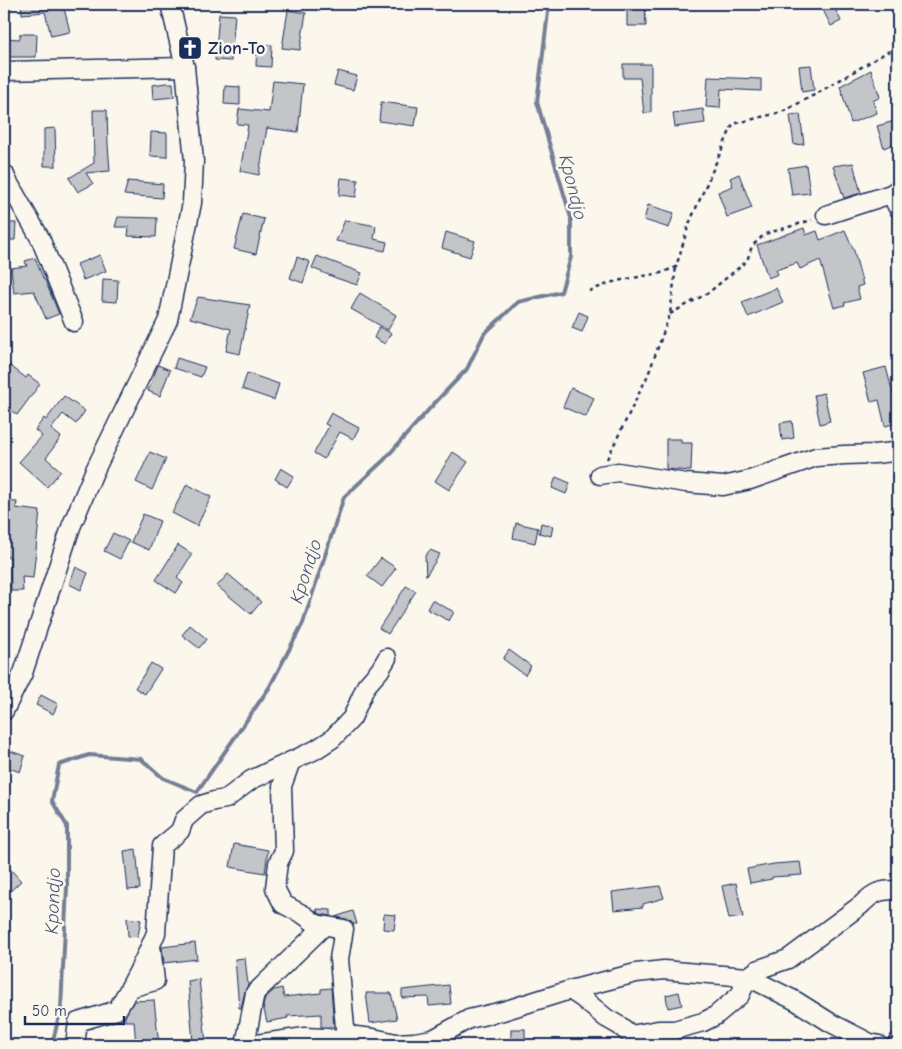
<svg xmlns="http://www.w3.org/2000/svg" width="902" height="1049" font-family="'Comic Neue',sans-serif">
<rect width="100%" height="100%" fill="#fbf7ec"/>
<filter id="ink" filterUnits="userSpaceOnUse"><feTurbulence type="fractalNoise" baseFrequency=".02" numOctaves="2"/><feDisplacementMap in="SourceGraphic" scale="10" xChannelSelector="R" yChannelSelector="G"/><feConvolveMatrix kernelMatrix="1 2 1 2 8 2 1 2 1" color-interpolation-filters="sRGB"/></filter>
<g filter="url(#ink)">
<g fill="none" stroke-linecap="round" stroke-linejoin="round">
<path stroke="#747e96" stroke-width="4" d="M52 1045 61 1008 67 887V826L52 801 59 765 89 755 141 759 163 778 197 792 269 688 303 623 344 497 384 460 431 407 467 369 484 334 518 302 561 292 571 257V218L537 102 549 4"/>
</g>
<g fill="#c3c5c9" stroke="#1b2f5e">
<path d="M21 4H63L70 32 51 36 45 12 22 14Z"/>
<path d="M627 4H645L646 26H627Z"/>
<path d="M820 4H833L841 21 831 26Z"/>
<path d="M288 10 306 13 300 50 282 48Z"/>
<path d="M219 14 235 15 231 61 215 60Z"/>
<path d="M20 34H37L36 57H4V38L20 39Z"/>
<path d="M257 44 272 45 271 67 256 66Z"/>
<path d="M623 64H651V112L644 113 640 78H623Z"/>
<path d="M811 65 814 90 802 92 799 66Z"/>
<path d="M871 70 880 97 873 101 877 113 851 123 840 86Z"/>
<path d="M338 71 357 76 353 90 334 85Z"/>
<path d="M708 77 761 79V91L721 89 720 108 706 107Z"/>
<path d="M273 81 303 84 298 132 267 128 259 175 240 171 248 125 237 124 239 109 269 112Z"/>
<path d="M166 83H173L174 97 153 99 152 85Z"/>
<path d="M225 86 240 87V105L224 104Z"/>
<path d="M381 102 418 107 415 126 379 121Z"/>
<path d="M703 109 705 123 675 127 673 113Z"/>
<path d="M93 110H107L108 145 110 171 86 173 93 184 78 192 69 178 94 163Z"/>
<path d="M800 114 804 144 794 145 790 115Z"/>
<path d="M898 120V142L884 148 877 126Z"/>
<path d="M55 128 56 166H44V129Z"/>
<path d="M151 132 167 133V157L150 156Z"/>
<path d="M853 163 861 193 844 198 833 166Z"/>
<path d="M806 165 810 193 792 195 788 168Z"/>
<path d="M739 174 752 208 727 217 718 192 733 186 730 178Z"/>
<path d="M341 178 358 180 356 197 339 195Z"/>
<path d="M128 181 163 184 162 198 124 195Z"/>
<path d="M648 205 674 213 669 228 644 220Z"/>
<path d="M243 214 264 219 256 254 234 249Z"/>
<path d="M118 217 157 218 156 237 128 236 129 227H115Z"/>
<path d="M345 220 376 226 374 239 387 242 385 251 336 241Z"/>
<path d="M4 223H16L15 240H4Z"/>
<path d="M804 228 806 235 817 231 820 240 845 230 854 251 863 285 857 287 860 299 844 303 845 305 834 308 820 260 800 269 797 263 776 270 778 274 768 278 757 245Z"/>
<path d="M446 232 475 241 470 257 442 248Z"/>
<path d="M100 255 106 271 83 280 77 264Z"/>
<path d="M317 256 362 273 357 285 336 278 312 268Z"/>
<path d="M297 257 310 262 303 283 290 278Z"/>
<path d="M35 258 44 280H45L59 314 46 319 34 291 14 293 11 268 27 266 25 261Z"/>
<path d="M103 279 118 280 117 302 102 301Z"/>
<path d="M776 288 783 302 748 317 742 302Z"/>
<path d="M360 293 396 315 388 330 351 309Z"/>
<path d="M198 297 250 305 240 354 226 351 231 329 190 318Z"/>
<path d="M579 312 588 316 582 332 572 328Z"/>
<path d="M379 327 391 333 385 344 374 338Z"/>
<path d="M177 358 205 367 201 377 174 368Z"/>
<path d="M4 361 26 378 28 375 40 384 17 415 4 405Z"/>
<path d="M158 365 170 370 160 396 148 391Z"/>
<path d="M886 367 893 394 898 391V423L885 426 879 400 871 402 863 373Z"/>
<path d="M247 373 279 384 274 400 242 389Z"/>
<path d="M571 388 594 398 586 417 563 407Z"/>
<path d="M824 393 830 421 820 424 814 395Z"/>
<path d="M64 396 85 411 76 424 63 414 51 429 61 437 46 458 61 471 47 487 19 462 42 436 35 430 44 418 46 420Z"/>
<path d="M331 413 359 428 353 439 340 432 324 459 314 453 329 426 325 424Z"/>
<path d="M792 421 794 438 782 440 780 423Z"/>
<path d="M666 439H681V443H692L691 471 666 469Z"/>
<path d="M150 452 166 459 152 490 136 482Z"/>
<path d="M453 452 468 462 449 490 435 481Z"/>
<path d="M281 468 294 476 287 487 275 479Z"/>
<path d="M556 477 570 483 566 494 552 488Z"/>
<path d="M187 484 211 497 197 526 172 513Z"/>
<path d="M4 501 17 502 16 508 40 511 33 578 22 577 23 591H11L10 557H4Z"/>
<path d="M143 514 160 521 149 550 131 542Z"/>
<path d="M516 523 538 528 535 543 513 538Z"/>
<path d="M541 523 553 526 551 536 539 533Z"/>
<path d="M113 533 129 541 120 559 104 551Z"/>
<path d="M178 545 192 554 177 578 183 583 176 593 156 580Z"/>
<path d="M430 550 440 554 426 576 425 556Z"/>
<path d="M381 558 396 568 382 587 367 576Z"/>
<path d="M76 567 88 573 81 590 69 584Z"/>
<path d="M228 574 261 602 251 614 217 586Z"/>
<path d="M406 586 416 591 388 634 379 628Z"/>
<path d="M432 600 454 612 449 621 427 609Z"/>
<path d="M190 625 207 639 199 648 182 635Z"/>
<path d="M509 650 531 666 525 675 503 659Z"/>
<path d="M151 663 161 669 145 694 135 688Z"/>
<path d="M41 695 58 704 53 714 36 705Z"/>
<path d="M4 749 25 756 20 772 4 766Z"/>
<path d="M234 844 268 850 265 873 230 867Z"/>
<path d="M136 849 140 889 128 890 124 851Z"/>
<path d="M4 862 21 881 4 897Z"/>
<path d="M800 862 802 875 772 877V879L750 883 747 869 774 864Z"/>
<path d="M736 883 743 917 729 919 722 886Z"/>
<path d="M660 886 664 898 643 904V907L614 910 612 892Z"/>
<path d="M317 909 331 910V916L320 914 317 911Z"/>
<path d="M353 911 357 924H353L350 921 346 919 335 917Z"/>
<path d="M384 914 396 915 394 930 383 929Z"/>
<path d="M127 918 141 920 138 936 128 937Z"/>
<path d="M195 943 197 959 164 963 162 947Z"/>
<path d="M245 958 248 985 245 991 241 1008H239L235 959Z"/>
<path d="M199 979 206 1042 193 1043 188 981Z"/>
<path d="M449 985 451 1004 429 1006 428 997 402 998V990Z"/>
<path d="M282 988 284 997 321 993V989L331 988 334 1027H321V1014L287 1016 288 1018 267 1022 263 1006 265 998 274 990Z"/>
<path d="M679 992 682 1005 668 1008 666 995Z"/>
<path d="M366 993H391L397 1019 370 1023Z"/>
<path d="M154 1000 159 1045H136L134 1021H125V1016L134 1001Z"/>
<rect x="511" y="1029" width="14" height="16"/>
</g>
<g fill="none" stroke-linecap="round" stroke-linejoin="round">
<defs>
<g id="minor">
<path d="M4 71 185 67"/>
<path d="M4 173 7 180 40 238 74 322"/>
<path d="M891 194 898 208"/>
<path d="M826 215 891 194 898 189"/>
<path d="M600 475 618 472 686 483 723 486 750 480 816 457 844 455 874 454 894 452 898 450"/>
<path d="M4 711 23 673 71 527 94 472 168 320 192 203 194 161 185 67 170 4"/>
<path d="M291 761 282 786 284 851 278 863 275 888 283 904 304 915 316 924 344 929 339 959 346 1039"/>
<path d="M130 988 155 981 151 946"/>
<path d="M570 990 582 998 606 1018 620 1026 631 1035 638 1043"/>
<path d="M631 1035 658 1030H674L703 1022 715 1016 740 995 748 977 757 970 788 959 861 905C874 892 879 890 898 890"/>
<path d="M75 1045 78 1022 117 1010C132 985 145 960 156 933L162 846 180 831 184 820 201 805 214 801 226 799 251 780 315 750 332 739 352 718 366 686 380 670 387 658"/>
<path d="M245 1045 255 993 324 926"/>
<path d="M249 1045 305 1037 346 1039 356 1036 373 1038 396 1043 414 1042 433 1039 469 1019 503 1011 570 990 636 973 664 970 697 973 748 977 796 1001 831 1023 870 1043 879 1045"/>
<path d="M897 1045 898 1042"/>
</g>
</defs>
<use href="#minor" stroke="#1b2f5e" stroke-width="21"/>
<g stroke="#1b2f5e" stroke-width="2.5" stroke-dasharray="4 4" stroke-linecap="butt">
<path d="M589 291 616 281 661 273 676 267 689 224 733 124 782 112 816 94 887 52 898 50"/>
<path d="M670 314 708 293 747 261 752 246 765 234 812 220"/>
<path d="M607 459 648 375 670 314 676 267"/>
</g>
<use href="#minor" stroke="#fbf7ec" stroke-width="18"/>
</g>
</g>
<defs>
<symbol id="church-square" viewBox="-11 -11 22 22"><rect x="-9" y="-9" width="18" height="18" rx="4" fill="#1b2f5e" stroke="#fbf7ec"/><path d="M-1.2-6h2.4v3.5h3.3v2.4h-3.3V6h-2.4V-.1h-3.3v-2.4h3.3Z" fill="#fff"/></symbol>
</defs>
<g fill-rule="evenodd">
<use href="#church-square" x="176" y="34" width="28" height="28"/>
</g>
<g text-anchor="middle" stroke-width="5" stroke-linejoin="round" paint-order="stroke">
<g font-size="18" font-weight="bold" fill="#1b2f5e" stroke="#fbf7ec" text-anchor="start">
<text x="208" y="54">Zion-To</text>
</g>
<g font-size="19" font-style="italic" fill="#47577a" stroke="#fbf7ec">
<text transform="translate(574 187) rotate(76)" y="7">Kpondjo</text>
<text transform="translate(305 571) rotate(-72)" y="7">Kpondjo</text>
<text transform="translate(52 901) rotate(-88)" y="7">Kpondjo</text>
</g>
</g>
<rect width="902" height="1049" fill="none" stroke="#fbf7ec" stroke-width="20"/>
<rect x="10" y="10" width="882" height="1029" fill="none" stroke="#1b2f5e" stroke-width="2" filter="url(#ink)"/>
<path d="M25 1016v8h99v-8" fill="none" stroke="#1b2f5e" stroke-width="2.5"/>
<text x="32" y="1016" font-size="15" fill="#1b2f5e" stroke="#fbf7ec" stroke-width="4" paint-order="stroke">50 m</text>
</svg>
